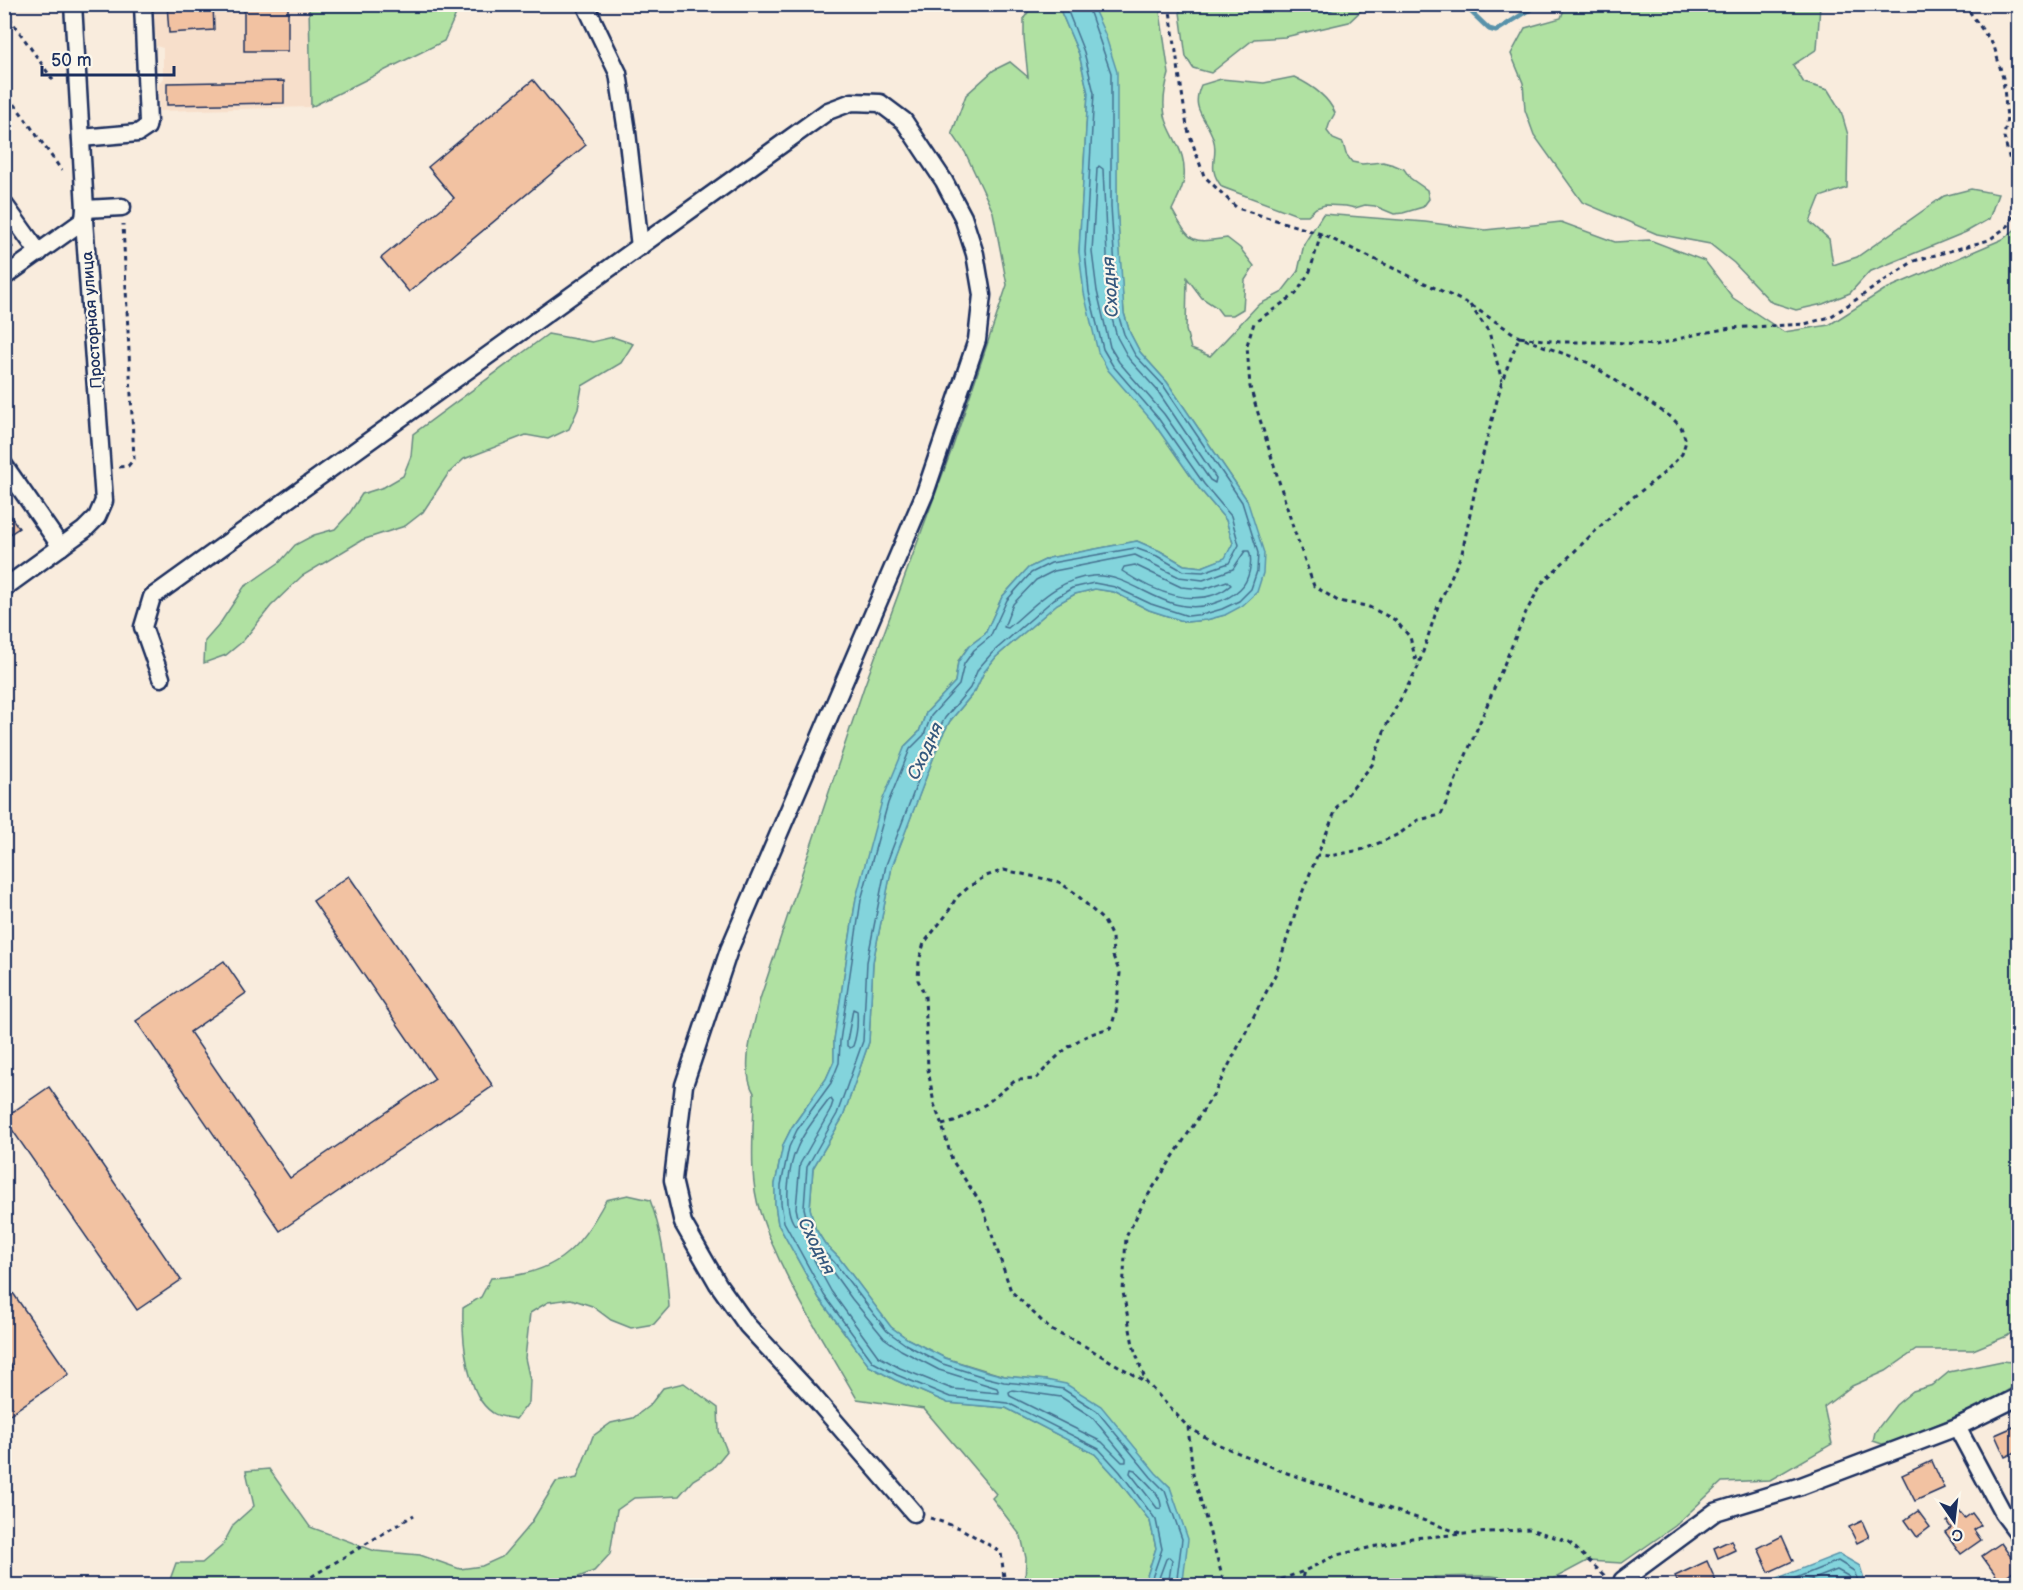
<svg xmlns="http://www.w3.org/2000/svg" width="2023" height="1590" font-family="'Balsamiq Sans',sans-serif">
<rect width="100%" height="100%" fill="#f9ecdd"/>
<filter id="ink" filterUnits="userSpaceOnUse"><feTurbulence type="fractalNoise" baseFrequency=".0167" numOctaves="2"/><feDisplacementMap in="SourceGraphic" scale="12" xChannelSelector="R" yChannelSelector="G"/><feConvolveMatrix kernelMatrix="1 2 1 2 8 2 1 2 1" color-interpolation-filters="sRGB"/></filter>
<g filter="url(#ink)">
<path fill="#f7dfcb" d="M154 5H309L311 107 159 111 158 85 163 78V48L156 46Z"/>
<g fill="#b0e1a2" stroke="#668880" stroke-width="1.5">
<path d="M1566 4 1820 5 1817 49 1793 65 1804 83 1828 90 1841 111 1848 135 1847 188 1820 197 1810 222 1829 239 1833 265 1857 257 1944 196 1971 189 1998 194 1989 219 1966 232 1869 272 1850 293 1823 304 1796 310 1771 302 1734 263 1710 244 1657 234 1582 202 1534 135 1525 110 1523 83 1511 54 1525 28 1561 18Z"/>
<path d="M309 5V4L460 5 444 41 311 107Z"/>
<path d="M1033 5H1058L1079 54 1088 93 1079 252 1153 422 1199 488 1226 520 1233 543 1226 558 1202 567 1184 565 1160 551 1137 541 1049 558 1028 568 1002 597 985 634 969 646 958 661 955 682 926 713 919 732 905 746 856 898 834 1040V1061L826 1079 792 1127 783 1145 775 1184V1204L778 1224 819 1298 869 1366 895 1380 948 1403 1006 1408 1095 1454 1115 1476 1150 1521 1156 1548 1147 1576 1135 1585H1025L1026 1558 1021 1536 992 1498 996 1494 924 1409 857 1399C823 1339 782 1278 760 1212 748 1175 754 1131 754 1093 739 1068 754 1026 760 999L864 687 953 446 1007 285 993 212 965 152 952 133 966 95 994 70 1010 62 1028 77 1024 38V18Z"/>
<path d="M1092 5H1159L1169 74C1164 90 1161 109 1168 125 1177 146 1186 154 1184 179 1183 189 1176 201 1172 210 1191 242 1189 244 1227 238L1240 248 1254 266 1245 280 1243 309 1233 315H1222L1216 307 1202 298 1187 278 1186 330 1191 349 1210 356 1258 305 1281 293 1298 271 1304 244 1323 214 1425 222 1485 230 1561 222 1615 242 1650 240 1705 261 1733 298 1784 332 1829 325 1884 290 2003 239 2018 227V1327L2007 1336 1973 1350H1916L1886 1371 1852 1386 1824 1407 1832 1444 1770 1480 1722 1482 1675 1526 1622 1563 1587 1561 1546 1583 1491 1576 1434 1577 1439 1585H1180L1183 1581 1170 1487 1046 1380 1004 1376 945 1358 908 1339 891 1327 839 1258 825 1244 815 1228 810 1209 813 1168 843 1117 869 1042 873 962 892 866 941 738 950 721 975 691 984 672 996 657 1057 604 1075 594 1095 589 1114 592 1149 610 1186 622 1206 620 1225 615 1247 500 1167 382 1140 352 1130 333 1124 313 1121 276 1117 205 1116 116Z"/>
<path d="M1179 5 1180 4 1367 5 1349 22 1285 37 1254 39 1211 73 1193 68 1186 57Z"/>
<path d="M1294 77C1311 85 1328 96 1335 113L1330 122 1327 131 1333 139 1343 143 1346 154 1352 162 1362 164 1383 162 1394 165 1404 169 1410 178 1427 190 1429 199 1423 207 1403 213 1394 214 1375 206 1365 205 1355 208 1346 206 1325 205 1316 208 1308 215H1297L1222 187C1205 166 1220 157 1213 138 1206 117 1190 110 1201 85L1221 79 1264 83Z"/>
<path d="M548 334 592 342 613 337 633 344 621 363 582 386 578 409 569 429 548 439 526 435 464 459 448 474 423 512 405 526 362 540 302 576 271 606 243 641 226 655 204 663 205 641 219 625 244 587 280 562 295 545 314 535 335 529 349 514 362 494 384 487 403 476 411 456 413 434Z"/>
<path d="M628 1195 650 1200C663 1234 667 1271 669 1307L654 1324 631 1328 611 1320 592 1306 571 1299 548 1302 530 1313 525 1358 530 1380 529 1402 516 1419C509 1417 498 1417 493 1413 466 1396 462 1337 463 1308L481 1297 491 1278C554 1275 577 1253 606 1200Z"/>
<path d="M2002 1361 2012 1362 2018 1368V1384L1989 1402 1901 1440 1882 1444 1873 1441 1875 1432 1896 1405 1913 1391 1933 1385 1949 1372Z"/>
<path d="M684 1383 718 1408 719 1431 727 1451 713 1468 693 1480 679 1496 634 1498 617 1510 610 1554 594 1571 558 1585H168L176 1563H202L222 1546 234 1524 254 1506 246 1471 269 1469 310 1527 375 1551 420 1555 460 1569 482 1566 502 1557 531 1523 556 1482 577 1478 593 1436 611 1423 633 1418 650 1405 663 1388Z"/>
</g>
<g fill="#83d4dc" stroke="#5992aa" stroke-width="1.5">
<path d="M1058 5H1092L1105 34 1117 72V205L1124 313 1130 333 1140 352 1167 382 1247 500 1264 553 1263 573 1257 592 1242 606 1225 615 1206 620 1186 622 1149 610 1114 592 1095 589 1075 594 1057 604 996 657 984 672 975 691 950 721 941 738 892 867 873 962 869 1042 843 1117 813 1168 810 1208 815 1228 825 1244 839 1258 891 1327 908 1339 945 1358 985 1371 1004 1376 1046 1380 1066 1384 1101 1406 1156 1473 1170 1487 1188 1539 1183 1581 1180 1585H1135L1147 1576 1156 1548 1150 1521 1115 1476 1095 1454 1006 1408 948 1403 895 1380 869 1366 819 1298 778 1224 775 1204V1184L783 1145 792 1127 826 1079 834 1061V1040L856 898 882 801 905 746 919 732 926 713 955 682 958 662 969 646 985 634 1002 597 1028 568 1049 558 1137 541 1160 551 1184 565 1202 567 1225 558 1233 543 1226 520 1199 488 1153 422 1108 370 1098 352 1084 293 1079 252 1088 93 1079 54Z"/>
<path d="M1839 1554 1860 1566 1866 1585H1760Z"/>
</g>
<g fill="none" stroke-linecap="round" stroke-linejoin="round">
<g stroke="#457190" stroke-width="1.5">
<path d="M1065 4 1084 52 1094 93 1085 252 1089 292 1103 349 1113 366 1158 418 1204 484 1231 516 1239 545 1229 563 1203 572 1183 571 1157 556 1135 548 1051 563 1031 573 1007 600 990 637 974 650 964 664 959 685 931 716 924 735 910 749 888 803 861 900 840 1041 839 1063 831 1083 797 1130 789 1147 781 1185V1203L784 1222 824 1295 873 1362 897 1375 950 1397 1008 1403 1099 1449 1120 1472 1156 1520 1162 1549 1152 1578 1144 1586"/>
<path d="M1087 4 1111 73V206L1118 314 1124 334 1135 355 1163 385 1242 502 1258 553 1257 571 1251 589 1239 601 1222 609 1205 614 1188 616 1151 604 1115 587 1094 583 1072 588 1054 599 992 653 978 669 970 688 945 718 935 736 886 865 867 962 863 1041 837 1114 807 1167 804 1208 809 1229 820 1248 834 1262 887 1331 905 1344 943 1364 984 1377 1004 1382 1045 1386 1063 1389 1097 1411 1151 1477 1165 1491 1182 1539 1176 1586"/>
<path d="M1099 166 1103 169 1108 277 1111 315 1117 337 1129 359 1157 390 1216 478 1215 483 1210 480 1164 414 1119 362 1110 347 1097 291 1092 252 1097 169Z"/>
<path d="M1245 551H1249C1253 562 1249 581 1240 589 1232 597 1222 601 1212 604 1164 618 1135 573 1093 576 1058 578 1033 607 1008 628L1004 627 1013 604 1036 580 1054 571 1135 555 1179 577 1203 580 1233 569Z"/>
<path d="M1135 565 1181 587 1204 589 1227 581 1231 585C1199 612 1152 591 1122 571L1124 567Z"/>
<path d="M853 1009 857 1011C858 1023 857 1035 853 1046L850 1048 847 1046V1041Z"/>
<path d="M831 1099 833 1102 830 1111 800 1164 796 1208 799 1222 795 1225C782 1209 789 1165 797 1148 804 1131 817 1116 828 1101Z"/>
<path d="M816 1256 829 1267 852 1299 884 1338 901 1350 939 1370 997 1388 999 1393 952 1389 900 1368 878 1356 831 1291 814 1260Z"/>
<path d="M1012 1390 1061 1397 1092 1417 1126 1458V1462H1122L1102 1442 1010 1396 1009 1392Z"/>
<path d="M1131 1469 1135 1470C1144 1481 1163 1494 1161 1509L1157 1508 1130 1473Z"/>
<path d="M1156 1586 1166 1559 1169 1557 1172 1560 1168 1586"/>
<path d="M1776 1586 1838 1561 1854 1571 1860 1586"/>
<path d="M1796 1586 1837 1570 1848 1576 1852 1586"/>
</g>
<g stroke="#5992aa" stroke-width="5">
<path d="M1310 4C1319 13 1329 12 1337 4"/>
<path d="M1463 4 1489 29 1496 31 1539 4"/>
</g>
</g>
<g fill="#f2c2a2" stroke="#1b2f5e" stroke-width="1.5">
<path d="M167 4H213L214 30 169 33Z"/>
<rect x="244" y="4" width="44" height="47"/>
<path d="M533 80 586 145 409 292 381 258 454 198 428 167Z"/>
<path d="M284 81V103L167 105V83Z"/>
<path d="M4 507 19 528 4 538Z"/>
<path d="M349 876 493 1086 280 1231 136 1021 224 961 246 993 190 1032 290 1178 435 1079 313 901Z"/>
<path d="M49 1087 181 1280 137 1310 4 1118Z"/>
<path d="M4 1280 69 1374 4 1418V1372L12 1367 4 1357Z"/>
<path d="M2018 1425V1451L2005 1457 1995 1435Z"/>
<path d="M1932 1461 1944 1488 1915 1501 1902 1475Z"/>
<path d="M1918 1511 1930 1527 1917 1537 1905 1520Z"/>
<path d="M1960 1512 1965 1518 1972 1513 1981 1525 1974 1530 1981 1540 1961 1554 1945 1532 1951 1528 1947 1522Z"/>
<path d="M1862 1521 1869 1537 1857 1543 1849 1527Z"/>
<path d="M1782 1536 1793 1561 1769 1572 1758 1548Z"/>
<path d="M1731 1540 1735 1550 1718 1558 1714 1548Z"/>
<path d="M2001 1543 2018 1567 2000 1581 1982 1556Z"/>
<path d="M1707 1561 1718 1586H1679L1675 1576Z"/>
</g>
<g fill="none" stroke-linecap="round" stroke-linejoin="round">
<defs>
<g id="minor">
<path d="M585 4 618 73 627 132 640 247"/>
<path d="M81 138 138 133 147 127 148 122 143 4"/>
<path d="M4 204 39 253"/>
<path d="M85 209 122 207"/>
<path d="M4 277 84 220"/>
<path d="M4 465 61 547"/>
<path d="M4 588 84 530 97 517 104 501 84 220 85 209 73 4"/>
<path d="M161 678 143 627 152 597 828 111 852 102 880 103 904 121 944 181 963 217 975 254 982 295 977 340 925 493 729 950 684 1085 673 1180 683 1223 718 1284 747 1325 812 1395 914 1513"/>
<path d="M1957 1427 2003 1513 2018 1533"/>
<path d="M1625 1586 1623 1580 1715 1512 1801 1486 1957 1427 2018 1397"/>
</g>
</defs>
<use href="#minor" stroke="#1b2f5e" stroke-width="21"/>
<g stroke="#1b2f5e" stroke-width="3" stroke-dasharray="4.5 4.5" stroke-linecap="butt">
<path d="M1169 4 1187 127 1204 176 1237 208 1321 234 1469 304 1519 337 1589 363 1671 417 1681 427 1686 441 1682 454 1664 473 1618 509 1542 583 1526 612 1441 815 1418 820 1399 834 1365 849 1330 856 1317 855"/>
<path d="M1964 4 1994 46 2003 78 2007 118 2004 137 2018 193"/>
<path d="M4 10 55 83"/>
<path d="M4 89 62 171"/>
<path d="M1321 234 1310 271 1296 294 1254 323 1247 345 1250 387 1293 527 1314 586 1338 601 1367 606 1395 620 1410 637 1417 665"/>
<path d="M4 252 13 246"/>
<path d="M1470 305 1489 332 1502 381"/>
<path d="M119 467 128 466 134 459 123 224"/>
<path d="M942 1125 954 1122 986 1104 1016 1080 1036 1079C1059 1053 1076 1036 1111 1028L1116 1011 1120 973 1113 956 1112 937 1104 921 1075 893 1059 882 1004 870 986 876 970 886 956 898 947 914 924 943 919 961 918 980 925 996 928 1069 934 1104 942 1125 952 1160 982 1205 1011 1291 1051 1330 1083 1345 1144 1381"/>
<path d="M1188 1427 1193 1474 1225 1586"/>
<path d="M930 1518 960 1528 1001 1552 1005 1586"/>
<path d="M1460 1533 1287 1473 1217 1444 1188 1427 1146 1382 1133 1345 1123 1292 1126 1237 1145 1200 1215 1092 1276 973 1300 898 1337 807 1372 765 1386 726 1418 667 1438 606 1462 553 1480 466 1502 381 1519 337 1560 342H1610L1656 345 1697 334 1731 328 1805 324 1830 317 1914 261 1989 240 2009 225 2018 204"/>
<path d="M296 1586 414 1515"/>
<path d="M1264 1586 1304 1571 1337 1555 1412 1538 1530 1529 1569 1542 1607 1578"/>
<path d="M1300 1586 1304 1571"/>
</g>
<use href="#minor" stroke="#fbf7ec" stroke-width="16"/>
</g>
</g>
<g text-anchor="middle" stroke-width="4.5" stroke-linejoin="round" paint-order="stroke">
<g font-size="16" fill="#1b2f5e" stroke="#fbf7ec">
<text transform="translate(91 320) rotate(-94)" y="6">Просторная улица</text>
</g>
<g font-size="18" font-style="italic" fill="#35587e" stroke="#fbf7ec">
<text transform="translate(1110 287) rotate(-94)" y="6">Сходня</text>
<text transform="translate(925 751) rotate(-65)" y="6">Сходня</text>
<text transform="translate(817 1246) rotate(63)" y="6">Сходня</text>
</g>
</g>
<rect width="2023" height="1590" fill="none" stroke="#fbf7ec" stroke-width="24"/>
<rect x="12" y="12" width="1999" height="1566" fill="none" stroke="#1b2f5e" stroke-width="2" filter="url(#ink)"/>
<g transform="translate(1954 1521) rotate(166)" stroke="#fbf7ec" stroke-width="4.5" paint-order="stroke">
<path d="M0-4.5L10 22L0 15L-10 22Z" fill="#1b2f5e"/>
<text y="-9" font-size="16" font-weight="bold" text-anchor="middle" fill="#1b2f5e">С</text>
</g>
<path d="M42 66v9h132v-9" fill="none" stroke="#1b2f5e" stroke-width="3"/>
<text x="51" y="66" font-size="18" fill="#1b2f5e" stroke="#fbf7ec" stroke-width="4.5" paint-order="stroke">50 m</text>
</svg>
